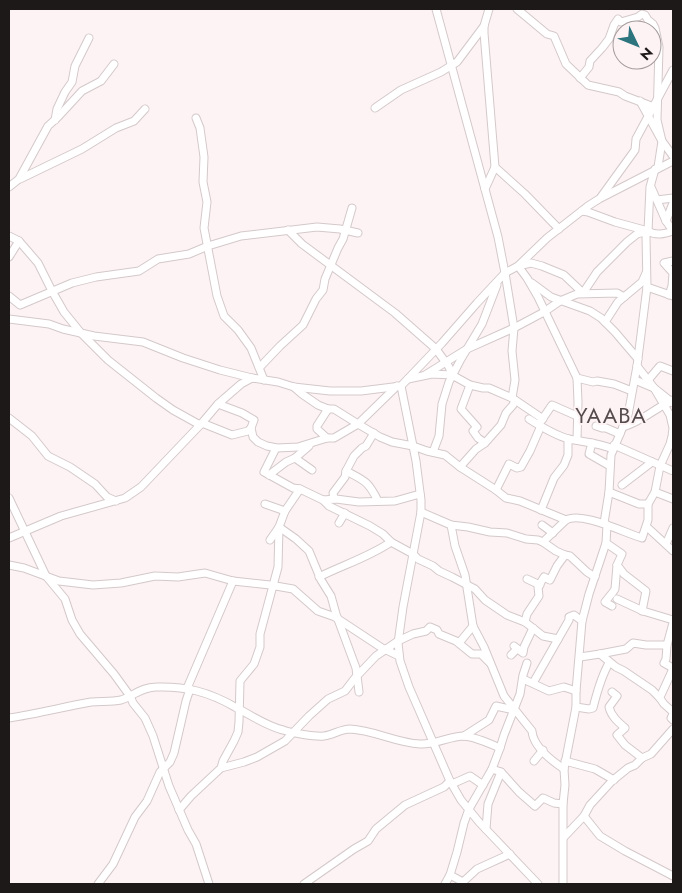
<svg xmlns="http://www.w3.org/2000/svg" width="682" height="893" font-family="Jost,sans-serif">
<rect width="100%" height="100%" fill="#fef3f4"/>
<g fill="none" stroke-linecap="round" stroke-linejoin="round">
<defs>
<g id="minor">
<path d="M436 9 498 237 505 273 514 328 512 351 515 380 512 398"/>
<path d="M517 9 547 34 554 36 566 64 588 85 619 92 625 96 654 107"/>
<path d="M580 78 589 67 590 61 602 48 609 39 614 25 618 19 621 22 638 17 642 14 645 15 648 20 653 24 655 28 659 47 657 120 662 141 658 167"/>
<path d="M640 101 662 141 673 156"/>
<path d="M375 108 401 90 441 72 457 62 484 26"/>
<path d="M196 118 200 128 204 157 203 182 207 202 204 228 217 296 224 316 238 330 251 348 264 380"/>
<path d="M55 120 57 109 65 92 72 82 75 66 89 38"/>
<path d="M495 167 525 194 559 229"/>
<path d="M20 179 82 149 116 128 134 121 145 109"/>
<path d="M9 187 19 179 48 126 58 117 82 91 101 81 114 64"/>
<path d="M651 187 666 221 673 231"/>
<path d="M485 189 495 167 484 33V26L489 9"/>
<path d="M601 197 635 150 636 139 673 70"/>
<path d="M657 200 673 198"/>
<path d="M582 211 588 212 615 222 648 231C656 236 664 234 673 231"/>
<path d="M666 221 673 203"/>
<path d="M288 230 302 244 395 313 436 349 449 367 452 375"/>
<path d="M9 236 19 241 38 263 52 291 64 312 81 333 108 360 156 398 173 410 200 425"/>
<path d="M9 257 19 241"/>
<path d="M532 283 551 297 590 311 601 318 615 332 638 359"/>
<path d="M647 287 673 296"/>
<path d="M583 293 597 272 627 242 637 234 648 231"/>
<path d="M669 295 672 286 673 273 664 263 673 261"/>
<path d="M9 296 20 305 72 283 96 277 139 271 158 259 189 254 208 246 241 236 317 227 340 229 358 233"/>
<path d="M9 319 49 324 63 329 94 336 143 342 183 358 220 370 252 378"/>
<path d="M605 322 618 302 624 297"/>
<path d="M637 366 654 388 673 403"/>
<path d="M260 367 280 346 303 325 316 299 323 290 325 279 338 248 343 239 352 208"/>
<path d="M425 375 467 349 514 328 544 312 560 301 577 294 617 293 624 297 642 282 646 273"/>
<path d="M577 378 593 382 597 381 614 384 632 391"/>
<path d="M408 379 432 374 452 375 470 385 483 388H489L512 398 543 419"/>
<path d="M649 379 660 366 673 371"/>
<path d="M470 385 461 409 477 427 473 431 478 438 485 443"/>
<path d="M401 386 416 461 421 500V512L403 607 398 643 400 661 409 687 450 781 461 800 479 822 538 884"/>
<path d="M294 387 302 394 318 405 328 409H334L358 424 397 386"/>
<path d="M218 404 242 413 254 420 251 428 253 437 258 442 267 446 277 448 298 447 327 438H334L358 424 380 437 392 442 413 446 427 451 445 455 460 467 496 490 506 498 520 501 566 520C581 511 625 533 642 538L648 520V504L655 492 660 466 670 444 672 436 673 428 670 415 654 388 635 380"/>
<path d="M9 418 32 436 48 456 70 467 95 484 107 497 116 501"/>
<path d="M529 419C540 426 557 436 569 439 584 442 599 443 613 449"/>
<path d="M202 423 232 435 248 431 251 428"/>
<path d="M596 426 602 428H606L620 434"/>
<path d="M623 427C639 422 648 414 662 406 666 404 670 403 673 400"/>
<path d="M374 433 366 446 362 448 354 456 346 471C365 481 368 481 378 501"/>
<path d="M327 438 317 429V426L328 409"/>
<path d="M577 440 578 402 577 378 538 297 527 278 518 266 531 263 542 266 564 275 583 293"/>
<path d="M592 443 589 454 610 466"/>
<path d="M614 445 673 471"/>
<path d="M276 448 264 472 293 488 300 489 323 500 336 499 359 502 395 501 420 494"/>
<path d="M433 452 439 436 442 404 449 382 461 359 482 324 497 285"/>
<path d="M295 458 312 470"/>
<path d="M460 467 476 449 485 443 501 425 506 413 513 405 515 400"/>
<path d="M269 475 286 462 295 458 309 446"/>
<path d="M622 485 652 462"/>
<path d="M496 490 509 464 517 468 521 467 530 451 540 428 539 424 552 405 577 416"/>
<path d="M609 492 639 504H648"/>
<path d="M655 492 673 499"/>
<path d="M9 498 46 576 65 599 72 620 80 634 114 674 130 696 133 703 145 718 153 736 169 786 188 830 196 844 209 884"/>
<path d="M334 499 333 493 345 477 346 471"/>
<path d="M323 500 329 506 370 526 383 534 391 542 413 554 418 559 433 566 439 571 452 577 475 589 485 600 507 615 525 622 543 636 558 639"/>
<path d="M265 504 285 511"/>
<path d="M541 510 554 478 564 465 568 455V439"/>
<path d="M421 512 451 525 468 527 490 532 507 533 526 539 538 540 543 542 566 520"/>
<path d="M339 523 345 513"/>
<path d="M451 525 455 546 465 575 473 626 484 647 504 696 532 731C533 746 552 761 564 769"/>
<path d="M542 525 553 533"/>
<path d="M279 527 296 539 309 551 321 580 331 596 336 614 356 668 359 692"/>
<path d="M647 527 673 551"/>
<path d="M9 538 61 516 125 498 141 487 202 423 218 404 241 384 252 378 278 382 294 387 330 391H361L401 386 442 343 477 303 505 273 518 266 547 238 588 206 599 199 673 161"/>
<path d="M270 540 279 527 285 511 300 489"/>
<path d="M543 542 556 551 565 555 570 556 587 572 595 577"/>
<path d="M606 543 622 554 617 565 615 589 613 592 605 602 612 606"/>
<path d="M666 544 673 528"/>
<path d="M9 565 24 568 59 581 93 585 121 583 155 576 178 577 205 573 233 581 270 585 293 589 318 611 335 617 382 648 399 656"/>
<path d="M617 565 624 574 646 591 642 611"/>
<path d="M319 577C343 565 369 557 391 542"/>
<path d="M527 579 540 585"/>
<path d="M617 599 643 611 673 620"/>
<path d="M525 622 527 614 539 596 538 587 544 577 550 580 557 566 565 555"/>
<path d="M673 623 667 645 666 659 664 663 671 667 673 671"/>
<path d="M459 643 473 626"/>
<path d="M514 646 523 653 524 647 533 628"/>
<path d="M600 654 616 667 624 671 652 690 659 697 664 704 673 712"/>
<path d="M511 655 517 649"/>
<path d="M580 657 600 654 626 649 633 643 646 645H667"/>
<path d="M523 679 549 691 564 687 576 691"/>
<path d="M533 683 569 620V617L574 615 582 621"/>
<path d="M612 692 617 696 609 707C611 716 618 722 625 728L617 735 625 745 642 758"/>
<path d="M659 697 661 695 672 671"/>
<path d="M576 707 589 709 593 708C597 692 601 677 609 663"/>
<path d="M673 714 671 718 673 720"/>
<path d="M9 718C36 714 63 707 91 702 101 701 111 702 121 700 133 696 142 687 156 687 186 686 209 692 235 707 251 715 266 726 283 730 292 733 315 737 324 736 333 735 341 729 350 729 374 730 396 743 420 744 435 745 450 736 464 736 475 737 491 744 500 748"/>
<path d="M464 736 489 720 496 706 514 710"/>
<path d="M534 761 543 750"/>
<path d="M565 761 595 769 614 780"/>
<path d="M221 768 223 761 234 741 238 732 239 722 240 681 254 664 260 647V634L278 567 279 527"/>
<path d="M492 769 501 772 519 792 535 806 543 798 554 803 563 804"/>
<path d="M452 784 470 776 483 785"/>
<path d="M179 810 191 796 221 768 244 762 257 757 285 741 309 716 328 699 345 691 355 678 376 656 398 641 413 634 426 631 430 627 437 630 439 634 456 641 472 654H481L490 663"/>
<path d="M584 816 600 836 625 851 673 876"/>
<path d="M486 829 488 804 501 772"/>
<path d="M564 837 584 816 590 805 612 781 628 768 635 765 642 758 651 754 673 729"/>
<path d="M450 875 463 882 477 869 510 854"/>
<path d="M98 884 113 864 135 817 147 801 160 772 170 762 174 753 186 701 190 689 188 686 233 581"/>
<path d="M304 884 354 849 368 841 376 829 405 805 444 787 450 781"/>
<path d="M445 884 450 875 457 852 464 823 469 809 492 769 500 748 504 735 520 694 523 675 527 663"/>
<path d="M563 884V804L565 785 564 769 576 707V691L582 621 589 594 606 543 607 525 604 523 609 492 611 455 628 415 637 366 647 287 646 236 648 231 650 187 655 169"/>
</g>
</defs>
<use href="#minor" stroke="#d4c9ca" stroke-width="9"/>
<use href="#minor" stroke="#fff" stroke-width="7"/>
</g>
<g text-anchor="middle" stroke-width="4" stroke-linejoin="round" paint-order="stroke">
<g font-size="22" letter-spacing="1" fill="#544b4c" stroke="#fef3f4">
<text x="611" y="423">YAABA</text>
</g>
</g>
<rect width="682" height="893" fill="none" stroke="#1d1919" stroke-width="20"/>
<g transform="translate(637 45) rotate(133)"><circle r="24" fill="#fef3f4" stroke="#a49c9c"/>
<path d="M0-4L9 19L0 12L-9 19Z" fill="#2c747e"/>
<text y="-8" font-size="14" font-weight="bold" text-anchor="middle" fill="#1d1919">N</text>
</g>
</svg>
